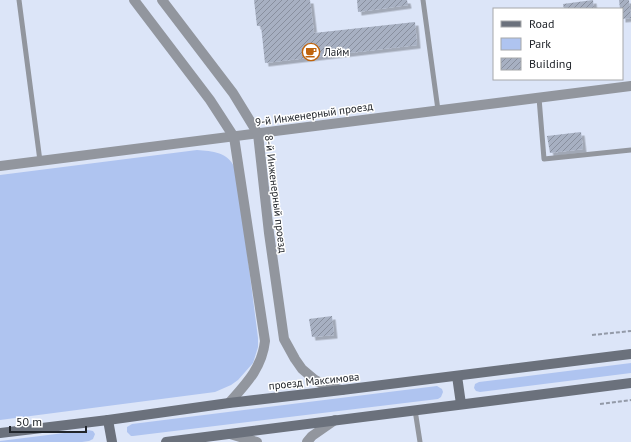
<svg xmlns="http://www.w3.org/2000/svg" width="631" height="442" font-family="'PT Sans',sans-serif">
<defs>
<pattern id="building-hatch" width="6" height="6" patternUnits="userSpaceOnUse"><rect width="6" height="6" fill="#a7b0c2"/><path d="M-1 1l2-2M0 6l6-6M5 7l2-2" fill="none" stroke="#888f9e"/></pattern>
<filter id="shadow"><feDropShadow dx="3.5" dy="3.5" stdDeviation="0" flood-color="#0004"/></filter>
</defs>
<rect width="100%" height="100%" fill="#dce5f8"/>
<g fill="#afc4f0">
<path d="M197 150C212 151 229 152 235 169 236 173 237 178 238 182L258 338V347L253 363 238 380 231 385 215 392 0 420V175Z"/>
<path d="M631 363V373L480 392 476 391 474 388 475 384 479 382Z"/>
<path d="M437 386 442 389 443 392 441 397 438 399 133 436H131L127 432V427L132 424Z"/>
<path d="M88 430 93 431 95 434 93 439 89 441 82 442H0V441Z"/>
</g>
<g fill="url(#building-hatch)" filter="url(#shadow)">
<path d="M254 0H310L314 33 415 22 417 45 265 63 261 26H257Z"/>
<path d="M357 0H407L408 5 358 12Z"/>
<path d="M593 0 594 9H564L563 4Z"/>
<path d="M619 0H629L631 18 622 19V9H620Z"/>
<path d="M581 132 583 149 550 153 547 136Z"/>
<path d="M332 316 334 335 312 337 309 319Z"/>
</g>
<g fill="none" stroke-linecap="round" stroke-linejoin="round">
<g stroke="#939aa8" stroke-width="2" stroke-dasharray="4 2" stroke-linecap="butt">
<path d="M592 335 631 331"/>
<path d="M600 404 631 400"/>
</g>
<g stroke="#92969e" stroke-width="5">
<path d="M19 0 40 161"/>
<path d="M423 0 438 110"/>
<path d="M539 98 544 159 631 150"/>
<path d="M415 410 420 442"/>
</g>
<g stroke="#92969e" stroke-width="10">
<path d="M0 166 631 86"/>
<path d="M230 434 257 442"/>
<path d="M307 442 312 436 335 420"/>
</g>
<g stroke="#92969e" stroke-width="10">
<path d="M134 0 210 100 234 137 265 341C262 368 246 384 229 403"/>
<path d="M162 0 233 93 258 134 269 233 284 339 295 359 302 369 315 380 326 386 342 390"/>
</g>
<g stroke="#6b717c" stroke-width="10">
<path d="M457 376 461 404"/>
<path d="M108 420 112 442"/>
<path d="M0 433 108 420 229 403 342 390 631 354"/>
<path d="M166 442 631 383"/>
</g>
</g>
<defs>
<symbol id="cafe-ring" viewBox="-11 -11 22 22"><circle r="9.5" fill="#fff" stroke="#bf640d" stroke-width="1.5"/><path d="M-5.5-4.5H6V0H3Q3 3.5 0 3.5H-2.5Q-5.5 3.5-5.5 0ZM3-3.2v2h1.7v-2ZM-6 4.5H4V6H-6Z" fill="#bf640d"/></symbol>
</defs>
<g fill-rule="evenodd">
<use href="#cafe-ring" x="301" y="42" width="20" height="20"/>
</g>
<g text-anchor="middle" stroke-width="3" stroke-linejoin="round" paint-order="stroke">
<g font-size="11" fill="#21252b" stroke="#fff" text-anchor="start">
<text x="324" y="56">Лайм</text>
</g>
<g font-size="11" fill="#21252b" stroke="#fff">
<text transform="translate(314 114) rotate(-8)" y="4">9-й Инженерный проезд</text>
<text transform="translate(276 194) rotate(83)" y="4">8-й Инженерный проезд</text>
<text transform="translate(314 381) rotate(-6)" y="4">проезд Максимова</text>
</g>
</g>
<rect x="493" y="8" width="130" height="72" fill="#ffffff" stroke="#a6a8aa"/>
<rect x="501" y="21" width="20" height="6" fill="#6b717c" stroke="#a6a8aa"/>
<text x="529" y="28" font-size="12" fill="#21252b">Road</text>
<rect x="501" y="38" width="20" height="12" fill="#afc4f0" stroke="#a6a8aa"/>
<text x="529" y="48" font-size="12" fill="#21252b">Park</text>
<rect x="501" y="58" width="20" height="12" fill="url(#building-hatch)" stroke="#a6a8aa"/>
<text x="529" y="68" font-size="12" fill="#21252b">Building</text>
<path d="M10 426v6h76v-6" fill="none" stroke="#21252b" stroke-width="2"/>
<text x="16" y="426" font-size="12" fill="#21252b" stroke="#ffffff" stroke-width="3" paint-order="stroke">50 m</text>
</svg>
